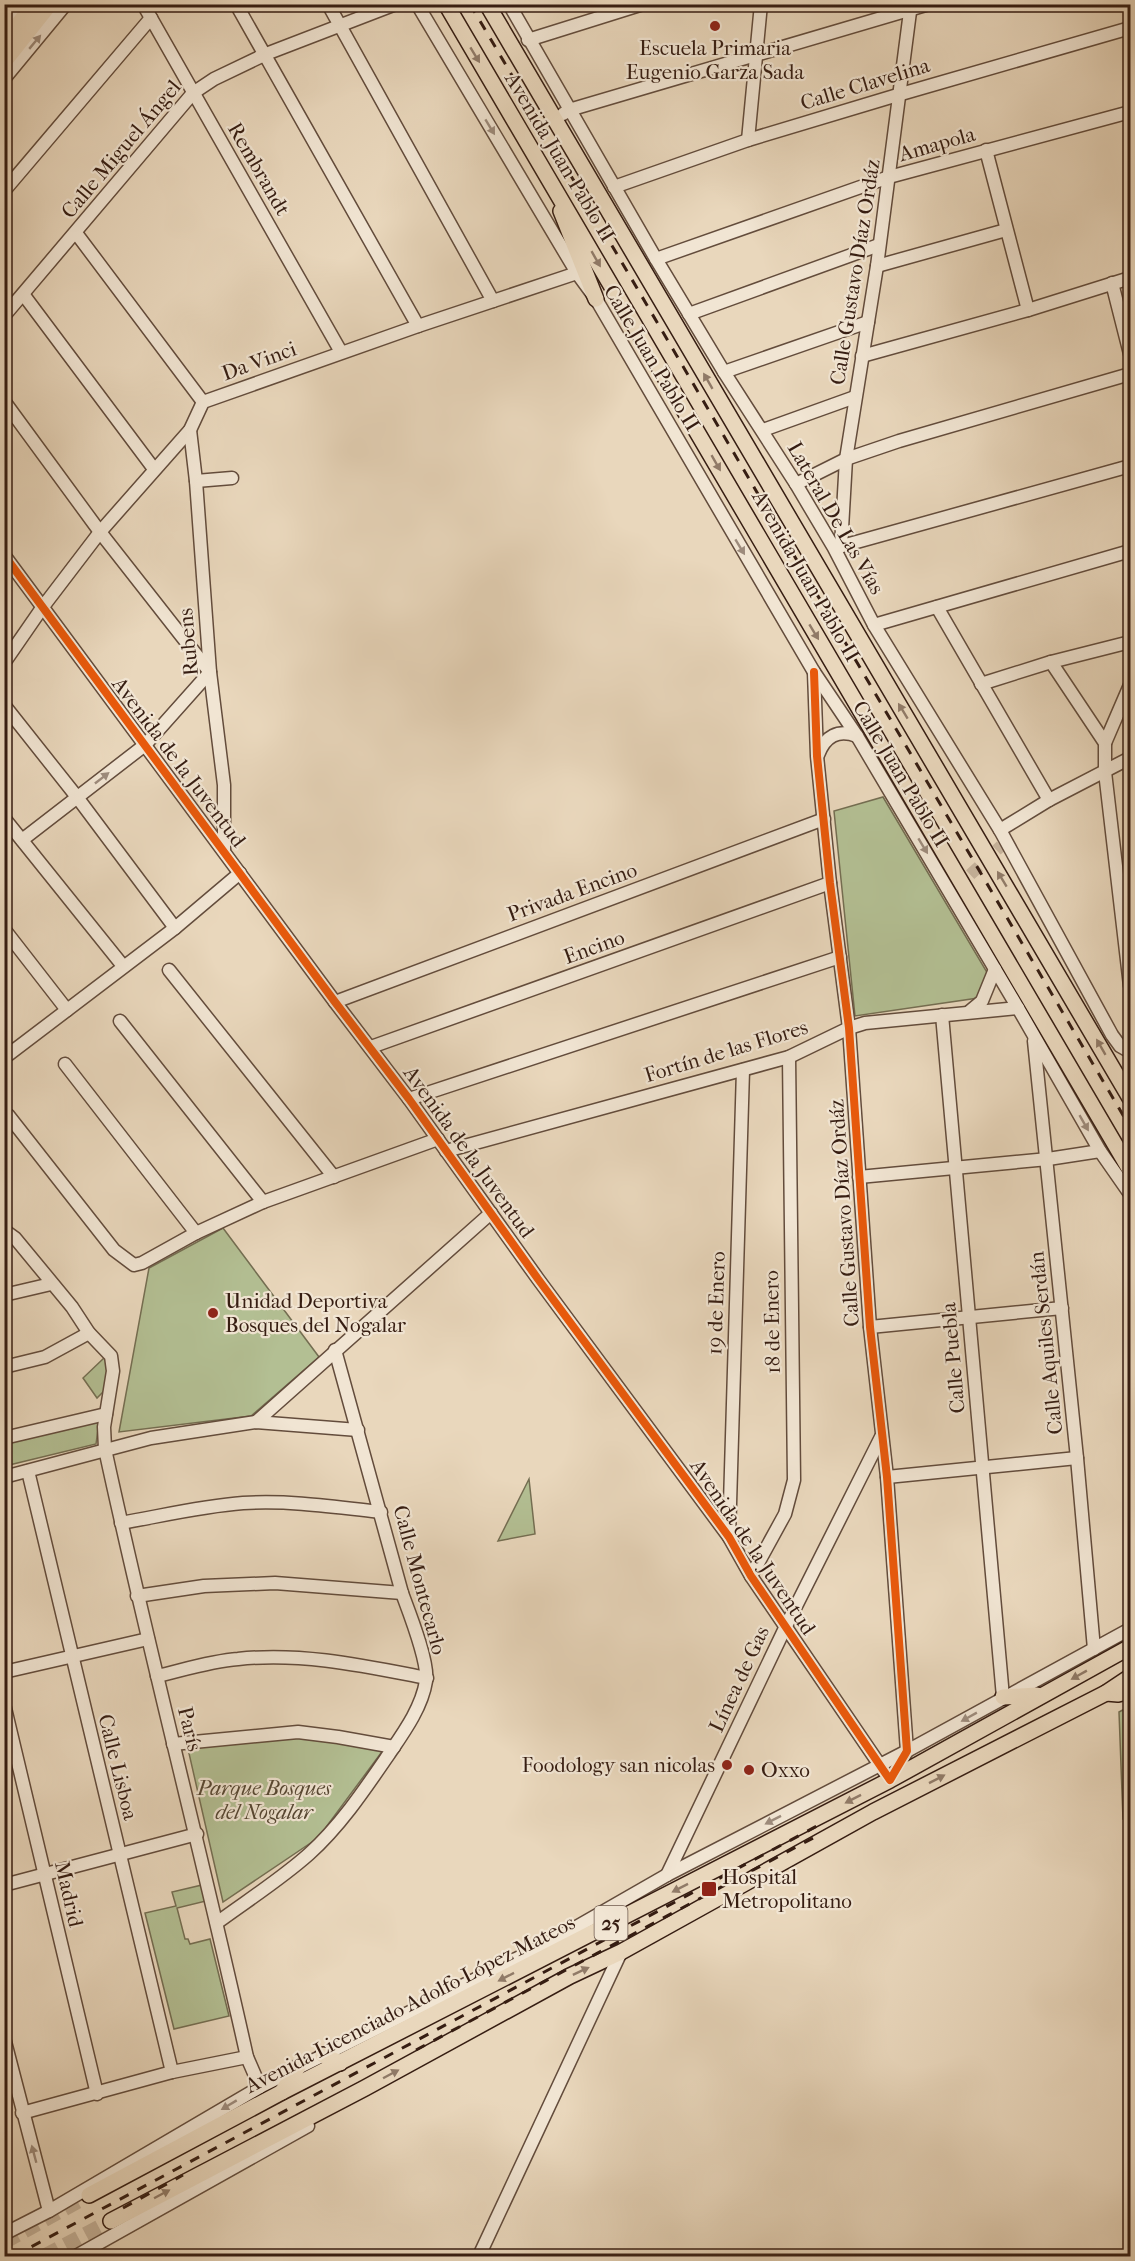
<svg xmlns="http://www.w3.org/2000/svg" width="1135" height="2261" font-family="'IM FELL French Canon',serif">
<rect width="100%" height="100%" fill="#e9d7bc"/>
<filter id="stains"><feTurbulence type="fractalNoise" baseFrequency=".00333" numOctaves="4"/><feColorMatrix values="0 0 0 0 .2 0 0 0 0 .09 0 0 0 0 .02 0 0 0 .5 -.17"/></filter>
<radialGradient id="worn" r=".72"><stop offset=".6" stop-color="#630" stop-opacity="0"/><stop offset="1" stop-color="#630" stop-opacity=".3"/></radialGradient>
<g fill="#b3bf93" stroke="#746e52" stroke-width="1.5">
<path d="M883 797 988 974 978 998 855 1016 834 811Z"/>
<path d="M223 1228 319 1357 251 1416 119 1432 149 1268Z"/>
<path d="M104 1358 111 1364 106 1389 97 1398 83 1378Z"/>
<path d="M99 1422 96 1444 5 1466 4 1440Z"/>
<path d="M529 1479 535 1534 498 1541Z"/>
<path d="M1130 1706V1818L1123 1819 1119 1712Z"/>
<path d="M282 1736 384 1749 318 1838 223 1902 188 1749Z"/>
<path d="M202 1885 206 1901 177 1908 185 1939H188L190 1944 210 1939 229 2016 174 2029 145 1913 176 1906 172 1892Z"/>
</g>
<g fill="none" stroke-linecap="round" stroke-linejoin="round">
<path stroke="#c5b29a" stroke-width="12" stroke-dasharray="12 6" stroke-linecap="butt" d="M957 887 1001 846"/>
<g stroke="#c5b29a" stroke-width="15" stroke-dasharray="15 8" stroke-linecap="butt">
<path d="M4 2242 89 2195"/>
<path d="M45 2256 111 2221"/>
</g>
<defs>
<g id="minor">
<path d="M143 4 341 352"/>
<path d="M236 4 418 326"/>
<path d="M328 4 493 301"/>
<path d="M417 4 577 273 596 299 814 672 857 736 1018 1008 1100 1151 1130 1194"/>
<path d="M509 4 656 259 724 372 796 484 834 548 874 625 1000 830 1112 1035 1120 1046 1127 1050 1130 1045"/>
<path d="M4 28 24 4"/>
<path d="M528 40 643 4"/>
<path d="M4 79 66 4"/>
<path d="M563 114 569 110 929 4"/>
<path d="M748 140 761 4"/>
<path d="M986 150 1028 310"/>
<path d="M614 187 748 140 901 94 1130 28"/>
<path d="M4 191 151 18"/>
<path d="M76 233 203 402"/>
<path d="M656 259 889 177 1130 112"/>
<path d="M877 266 1006 230"/>
<path d="M1112 283 1130 354"/>
<path d="M23 294 154 469"/>
<path d="M689 314 879 245"/>
<path d="M4 316 193 93 214 79 266 54 396 4"/>
<path d="M862 356 1028 310 1130 278"/>
<path d="M724 372 868 322"/>
<path d="M4 401 100 532 209 671"/>
<path d="M190 430 196 481 210 672 224 785V851"/>
<path d="M763 430 855 397"/>
<path d="M196 481 232 478"/>
<path d="M796 484 846 459 899 441 1130 374"/>
<path d="M841 546 846 459 877 266 911 4"/>
<path d="M835 548 1130 466"/>
<path d="M4 555 335 1002 409 1099 538 1279 729 1537 751 1576 890 1780 907 1751 887 1477 870 1327 849 1028 830 883 817 756 814 672"/>
<path d="M937 607 1049 800"/>
<path d="M874 625 1130 551"/>
<path d="M1051 662 1105 743V772L1130 986"/>
<path d="M4 663 42 608 100 532 190 430 203 402 418 326 577 273"/>
<path d="M981 684 1051 662 1130 642"/>
<path d="M4 705 77 797 175 928"/>
<path d="M1105 743 1130 685"/>
<path d="M818 755C825 736 838 729 857 736"/>
<path d="M4 818 123 966"/>
<path d="M1000 830 1049 800 1130 758"/>
<path d="M22 840 145 745 210 672"/>
<path d="M4 929 67 1010"/>
<path d="M169 970 334 1177"/>
<path d="M335 1002 824 819"/>
<path d="M970 1011 982 1001 995 969"/>
<path d="M942 1015 1003 1697"/>
<path d="M120 1021 263 1202"/>
<path d="M1034 1041 1077 1458 1094 1649"/>
<path d="M371 1047 830 883"/>
<path d="M4 1058 175 928 240 873"/>
<path d="M65 1064 196 1233"/>
<path d="M409 1099 840 957"/>
<path d="M8 1115 114 1250 134 1265 142 1263 196 1233 263 1202 438 1139"/>
<path d="M446 1151 789 1057 849 1028 865 1023 1018 1008"/>
<path d="M859 1177 1048 1159 1100 1151"/>
<path d="M4 1230 15 1238 72 1307 89 1333 111 1356 113 1371 104 1427 105 1449C149 1653 202 1854 247 2057L260 2087"/>
<path d="M4 1295 51 1284"/>
<path d="M870 1327 1062 1308"/>
<path d="M4 1367 45 1357 89 1333"/>
<path d="M256 1422 491 1213"/>
<path d="M4 1438 106 1414"/>
<path d="M28 1471 172 2072"/>
<path d="M4 1477 151 1438 256 1422 358 1430"/>
<path d="M887 1477 1077 1458"/>
<path d="M121 1523C161 1516 202 1506 243 1503 289 1500 336 1507 381 1512"/>
<path d="M729 1537 743 1070"/>
<path d="M751 1576 785 1514 794 1480 789 1057"/>
<path d="M137 1596 204 1586 275 1583 402 1593"/>
<path d="M4 1672 148 1639"/>
<path d="M157 1676C183 1670 211 1661 238 1659 302 1652 365 1666 427 1678"/>
<path d="M4 1704 97 2094"/>
<path d="M173 1744 298 1732 338 1737 394 1747"/>
<path d="M667 1875 786 1626 881 1437"/>
<path d="M4 1885 197 1834"/>
<path d="M218 1922C248 1900 281 1879 309 1854 341 1825 365 1789 389 1754 404 1732 422 1707 426 1681 429 1662 409 1612 402 1593L335 1350"/>
<path d="M4 2038 49 2211"/>
<path d="M22 2113 172 2072 247 2057"/>
<path d="M4 2234 49 2211 260 2087 552 1941 667 1875 907 1751 1130 1629"/>
<path d="M76 2256 308 2126"/>
<path d="M479 2256 621 1952"/>
</g>
<g id="major">
<path d="M446 4 1130 1170"/>
<path d="M487 4 1130 1098"/>
<path d="M4 42 34 4"/>
<path d="M4 62 50 4"/>
<path d="M561 211 596 299"/>
<path d="M1106 1693 1118 1694 1130 1691"/>
<path d="M1003 1697 1037 1695"/>
<path d="M323 2055 340 2063"/>
<path d="M282 2092 298 2067"/>
<path d="M89 2195 282 2092 890 1780 1130 1647"/>
<path d="M111 2221 365 2088 570 1976 621 1952 873 1812 1106 1693 1130 1677"/>
</g>
</defs>
<use href="#minor" stroke="#634c3c" stroke-width="15"/>
<use href="#major" stroke="#361d12" stroke-width="18"/>
<use href="#minor" stroke="#f1e5d3" stroke-width="12"/>
<use href="#major" stroke="#e9d7bc" stroke-width="15"/>
<g stroke="#361d12" stroke-width="3" stroke-dasharray="10 10" stroke-linecap="butt">
<path d="M470 4 1130 1127"/>
<path d="M416 2050 815 1837"/>
<path d="M123 2208 183 2175"/>
<path d="M14 2256 817 1826"/>
</g>
<defs>
<path id="cycleway" d="M4 555 335 1002 409 1099 538 1279 729 1537 751 1576 890 1780 907 1751 887 1477 870 1327 849 1028 830 883 817 756 814 672"/>
</defs>
<use href="#cycleway" stroke="#f1e5d3" stroke-width="11"/>
<use href="#cycleway" stroke="#e8590c" stroke-width="8"/>
</g>
<defs><path id="oneway-solid" d="M-6-.8H1V-3.2L6.5 0L1 3.2V.8H-6Z" transform="scale(1.5)"/></defs>
<g fill="#9d8b7c">
<use href="#oneway-solid" transform="translate(35 42) rotate(-50)"/>
<use href="#oneway-solid" transform="translate(490 127) rotate(59)"/>
<use href="#oneway-solid" transform="translate(740 547) rotate(59)"/>
<use href="#oneway-solid" transform="translate(102 778) rotate(-38)"/>
<use href="#oneway-solid" transform="translate(923 846) rotate(59)"/>
<use href="#oneway-solid" transform="translate(1084 1123) rotate(60)"/>
<use href="#oneway-solid" transform="translate(969 1717) rotate(151)"/>
<use href="#oneway-solid" transform="translate(773 1820) rotate(153)"/>
<use href="#oneway-solid" transform="translate(229 2105) rotate(149)"/>
<use href="#oneway-solid" transform="translate(34 2154) rotate(-105)"/>
</g>
<g fill="#907a67">
<use href="#oneway-solid" transform="translate(475 55) rotate(59)"/>
<use href="#oneway-solid" transform="translate(596 259) rotate(60)"/>
<use href="#oneway-solid" transform="translate(708 381) rotate(-120)"/>
<use href="#oneway-solid" transform="translate(716 463) rotate(60)"/>
<use href="#oneway-solid" transform="translate(814 632) rotate(59)"/>
<use href="#oneway-solid" transform="translate(903 711) rotate(-121)"/>
<use href="#oneway-solid" transform="translate(1002 879) rotate(-121)"/>
<use href="#oneway-solid" transform="translate(1101 1047) rotate(-120)"/>
<use href="#oneway-solid" transform="translate(1079 1675) rotate(151)"/>
<use href="#oneway-solid" transform="translate(937 1779) rotate(-27)"/>
<use href="#oneway-solid" transform="translate(853 1799) rotate(153)"/>
<use href="#oneway-solid" transform="translate(680 1888) rotate(153)"/>
<use href="#oneway-solid" transform="translate(581 1971) rotate(-25)"/>
<use href="#oneway-solid" transform="translate(506 1977) rotate(153)"/>
<use href="#oneway-solid" transform="translate(391 2074) rotate(-28)"/>
<use href="#oneway-solid" transform="translate(162 2194) rotate(-28)"/>
</g>
<g fill="#8f2418" stroke="#f1e5d3" stroke-width="2">
<circle cx="715" cy="26" r="6"/>
<circle cx="213" cy="1313" r="6"/>
<circle cx="727" cy="1765" r="6"/>
<circle cx="749" cy="1770" r="6"/>
<rect x="701" y="1881" width="16" height="16" rx="3"/>
</g>
<g text-anchor="middle" stroke-width="4.5" stroke-linejoin="round" paint-order="stroke">
<rect fill="#f1e5d3" stroke="#6e594c" stroke-width="1.5" x="594.5" y="1906" width="33" height="34" rx="4.5"/>
<g font-size="20" font-weight="bold" fill="#361d12">
<text x="611" y="1930">25</text>
</g>
<g font-size="21" fill="#361d12" stroke="#f1e5d3" text-anchor="start">
<text x="715" y="55" text-anchor="middle">Escuela Primaria<tspan x="715" dy="24">Eugenio Garza Sada</tspan></text>
<text x="225" y="1308">Unidad Deportiva<tspan x="225" dy="24">Bosques del Nogalar</tspan></text>
<text x="715" y="1772" text-anchor="end">Foodology san nicolas</text>
<text x="761" y="1777">Oxxo</text>
<text x="722" y="1884">Hospital<tspan x="722" dy="24">Metropolitano</tspan></text>
</g>
<g font-size="21" fill="#361d12" stroke="#f1e5d3">
<text transform="translate(865 84) rotate(-17)" y="7">Calle Clavelina</text>
<text transform="translate(937 144) rotate(-16)" y="7">Amapola</text>
<text transform="translate(121 149) rotate(-50)" y="7">Calle Miguel Ángel</text>
<text transform="translate(560 157) rotate(59)" y="7">Avenida Juan Pablo II</text>
<text transform="translate(259 169) rotate(60)" y="7">Rembrandt</text>
<text transform="translate(855 272) rotate(-81)" y="7">Calle Gustavo Díaz Ordáz</text>
<text transform="translate(652 358) rotate(59)" y="7">Calle Juan Pablo II</text>
<text transform="translate(259 361) rotate(-20)" y="7">Da Vinci</text>
<text transform="translate(836 518) rotate(60)" y="7">Lateral De Las Vías</text>
<text transform="translate(806 576) rotate(60)" y="7">Avenida Juan Pablo II</text>
<text transform="translate(188 642) rotate(-95)" y="7">Rubens</text>
<text transform="translate(179 762) rotate(53)" y="7">Avenida de la Juventud</text>
<text transform="translate(901 774) rotate(59)" y="7">Calle Juan Pablo II</text>
<text transform="translate(572 892) rotate(-20)" y="7">Privada Encino</text>
<text transform="translate(594 947) rotate(-20)" y="7">Encino</text>
<text transform="translate(726 1051) rotate(-17)" y="7">Fortín de las Flores</text>
<text transform="translate(469 1152) rotate(54)" y="7">Avenida de la Juventud</text>
<text transform="translate(844 1213) rotate(-94)" y="7">Calle Gustavo Díaz Ordáz</text>
<text transform="translate(716 1303) rotate(-88)" y="7">19 de Enero</text>
<text transform="translate(772 1322) rotate(-91)" y="7">18 de Enero</text>
<text transform="translate(1046 1343) rotate(-96)" y="7">Calle Aquiles Serdán</text>
<text transform="translate(953 1358) rotate(-95)" y="7">Calle Puebla</text>
<text transform="translate(753 1547) rotate(56)" y="7">Avenida de la Juventud</text>
<text transform="translate(420 1580) rotate(75)" y="7">Calle Montecarlo</text>
<text transform="translate(739 1679) rotate(-65)" y="7">Línea de Gas</text>
<text transform="translate(190 1729) rotate(76)" y="7">París</text>
<text transform="translate(118 1767) rotate(76)" y="7">Calle Lisboa</text>
<text transform="translate(69 1894) rotate(77)" y="7">Madrid</text>
<text transform="translate(410 2004) rotate(-27)" y="7">Avenida Licenciado Adolfo López Mateos</text>
</g>
<g font-size="21" font-style="italic" fill="#554632" stroke="#f1e5d3">
<text x="264" y="1795">Parque Bosques<tspan x="264" dy="24">del Nogalar</tspan></text>
</g>
</g>
<rect width="1135" height="2261" fill="none" stroke="#e9d7bc" stroke-width="24"/>
<rect x="6" y="6" width="1123" height="2249" fill="none" stroke="#361d12" stroke-width="3"/>
<rect x="12" y="12" width="1111" height="2237" fill="none" stroke="#361d12" stroke-width="1.5"/>
<rect width="100%" height="100%" filter="url(#stains)"/>
<rect width="100%" height="100%" fill="url(#worn)"/>
</svg>
